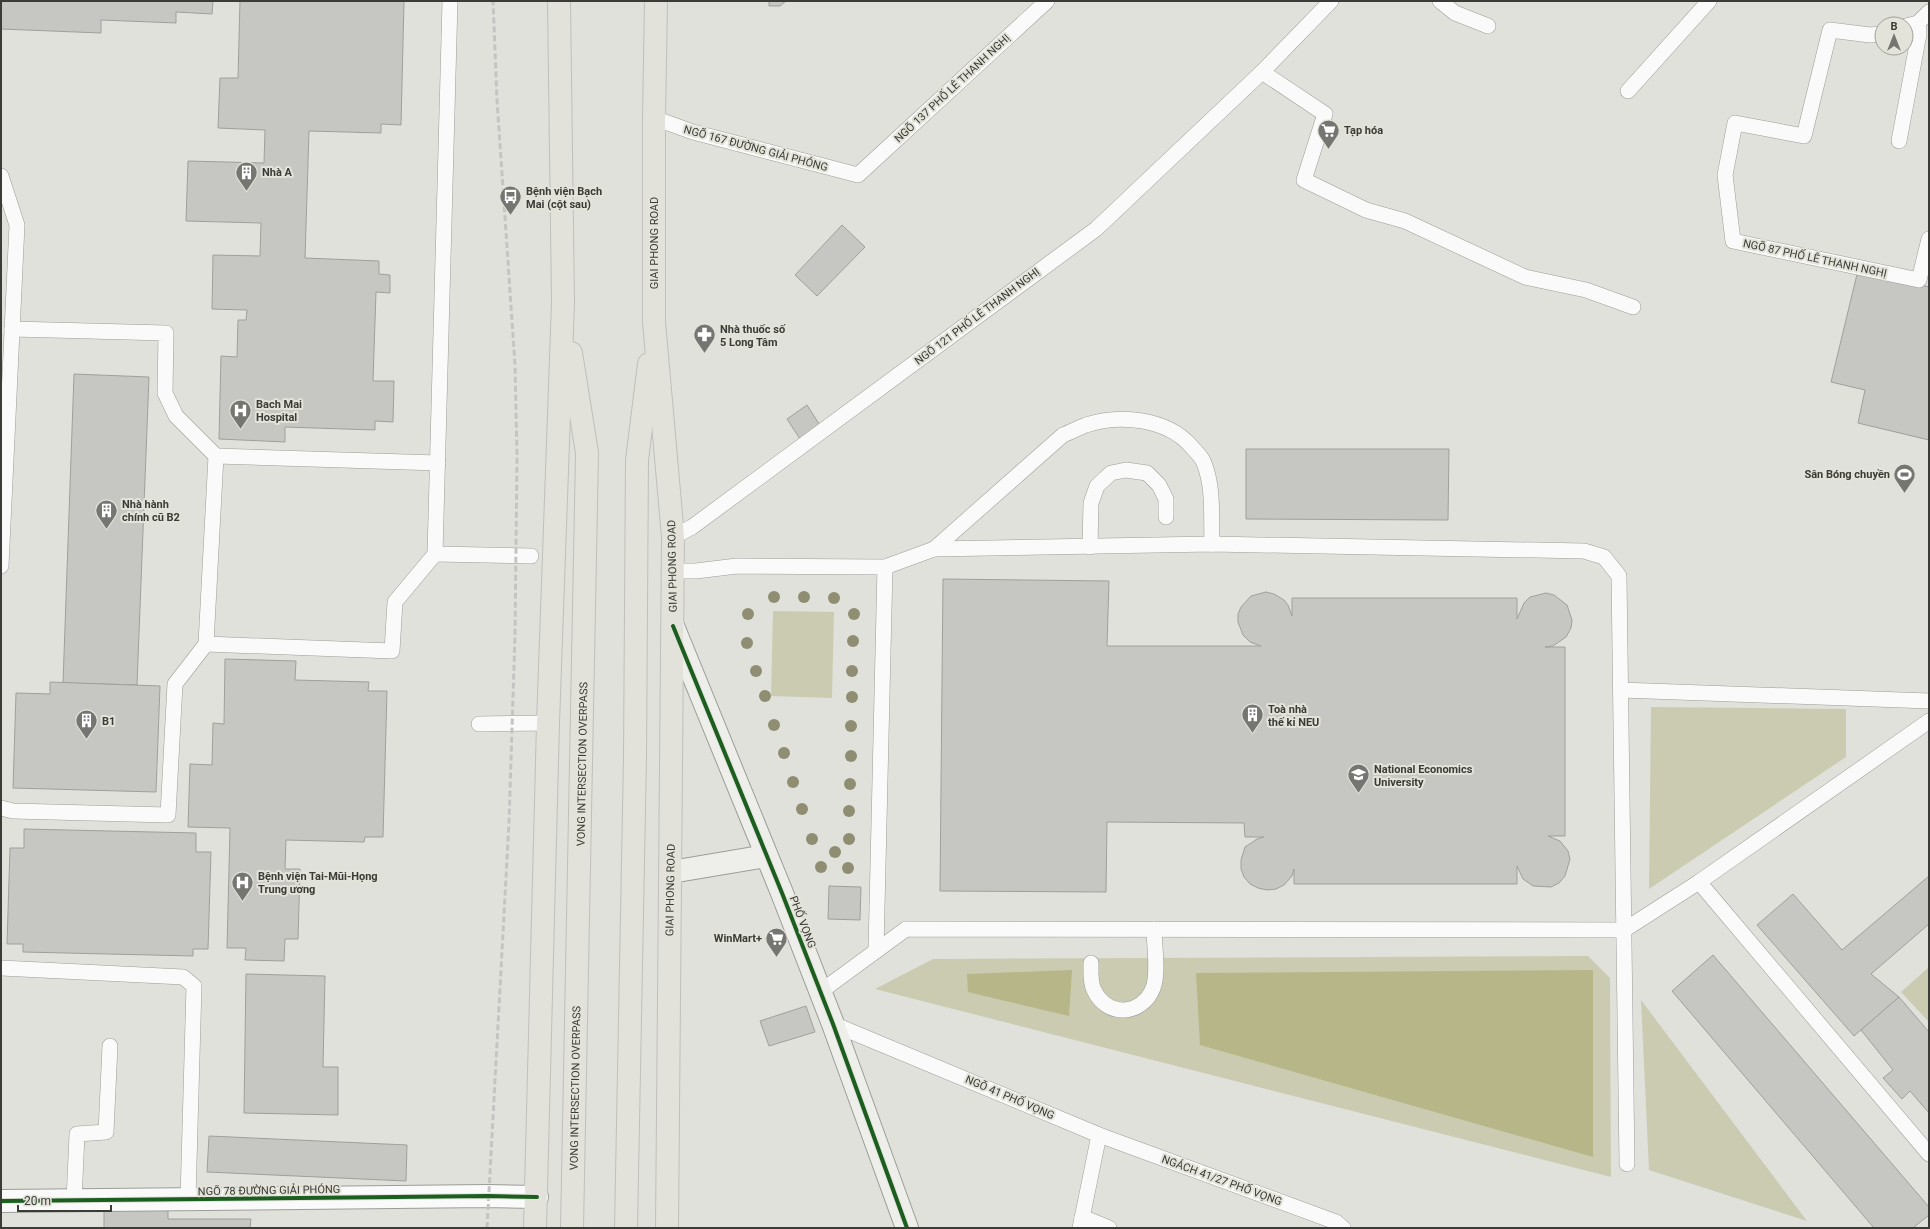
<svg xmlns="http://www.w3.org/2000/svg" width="1930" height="1229" font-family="Roboto,sans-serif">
<rect width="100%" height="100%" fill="#e1e1dc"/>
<g fill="#cbcbb2">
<path d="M773 611 834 612 832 698 771 696Z"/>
<path d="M1651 707 1846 709V757L1649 889Z"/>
<path d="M1588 956 1610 978 1611 1177 875 989 933 959Z"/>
<path d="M1929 967V1022L1901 992Z"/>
<path d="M1641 1000 1807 1221 1649 1170Z"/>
</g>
<g fill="#b6b689">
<path d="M1072 970 1069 1016 968 992 967 974Z"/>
<path d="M1593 970V1157L1200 1045 1196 973Z"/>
</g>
<g fill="#c6c6c2" stroke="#9f9f9c">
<path d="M1 1H213L212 14 176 12V23L101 20V33L1 29Z"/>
<path d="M240 1H404L401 125 381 124V133L309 131 305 258 379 261V274L390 275V293L376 292 373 381H394L393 422 375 421V430L285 427V442L219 439 221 356 237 357 238 320H246L247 310 212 309 213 255 260 256 261 223 186 221 188 161 264 163 265 130 218 128 220 78H238Z"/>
<path d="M769 1H786L780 6H769Z"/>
<path d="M842 225 865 247 817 296 795 275Z"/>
<path d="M1858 270 1929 287V440L1858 423 1865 390 1831 382Z"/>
<path d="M74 374 149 377 137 685 63 683Z"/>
<path d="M807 405 821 427 800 439 787 419Z"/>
<path d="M1246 449H1449L1448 520 1246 519Z"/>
<path d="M943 579 1109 581 1107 646H1261L1250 642 1243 635 1238 622V614L1241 607 1251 596 1266 592 1274 594 1284 600 1288 605 1292 616V598H1517V619L1524 603 1530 597 1546 593 1554 595 1567 605 1572 620 1571 628 1566 637 1553 646 1545 647H1565V836H1548L1560 841 1568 851 1570 859 1565 876 1559 883 1551 887 1533 886 1523 879 1517 866V884H1294V869L1292 876 1284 885 1276 889 1267 890 1258 888 1250 884 1244 877 1241 869V860L1245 847 1257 839 1264 837H1245L1244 823 1107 822 1106 892 940 891Z"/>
<path d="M225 659 296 661 295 680 369 682 368 691H387L383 837H365L364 842 286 840 285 869H300L298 939H285L284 961 245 960 246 948H227L230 828 188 827 190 764 212 765 213 723 224 724Z"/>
<path d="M50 682 160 686 156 792 13 788 16 693 50 694Z"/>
<path d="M24 829 196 833V852H211L208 949H193V956L23 952V944H7L10 848H24Z"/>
<path d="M1929 876V924L1871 974 1899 997 1854 1036 1757 925 1793 894 1842 950Z"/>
<path d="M829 886 861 887 860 920 828 919Z"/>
<path d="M1713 955 1929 1207V1215L1913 1228H1874L1672 991Z"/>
<path d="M246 974 325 976 323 1067H338V1115L244 1113Z"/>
<path d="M1899 997 1929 1032V1113L1910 1091 1902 1099 1883 1078 1893 1070 1861 1030Z"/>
<path d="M806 1006 815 1032 769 1046 760 1021Z"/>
<path d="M209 1136 407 1145 406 1181 207 1172Z"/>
<path d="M104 1204H168V1219H251L250 1228H104Z"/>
</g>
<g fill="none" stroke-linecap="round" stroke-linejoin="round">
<defs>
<g id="lane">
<path d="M1440 1 1455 13 1488 26"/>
<path d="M1906 26 1918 23 1929 12"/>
<path d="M1882 34 1870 35 1830 30 1804 136 1735 123 1725 175 1733 241 1919 280 1929 239"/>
<path d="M1262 72 1325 114 1304 180 1366 210 1405 221 1525 277 1586 290 1633 307"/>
<path d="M1628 91 1709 1"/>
<path d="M654 118 693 132 858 175 1047 1"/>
<path d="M1899 141 1919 34 1918 23"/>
<path d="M1 176 17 225 1 566"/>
<path d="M12 329 166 333 165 393 176 416 216 456"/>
<path d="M673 537 692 527 1096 229 1262 72 1331 1"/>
<path d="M1090 547 1091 503 1097 486 1111 473 1126 470 1147 473 1159 485 1166 499V517"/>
<path d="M934 549 1063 435C1071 432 1078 428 1086 425 1120 414 1166 418 1191 446 1195 451 1202 457 1204 463 1214 488 1211 517 1212 544"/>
<path d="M435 554 531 556"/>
<path d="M673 571H696L737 566 885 567 934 549 1212 544 1584 551 1604 557 1619 576 1627 1164"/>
<path d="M206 644 392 651 395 602 435 554 450 1"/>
<path d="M1621 690 1929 701"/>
<path d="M479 724 548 723"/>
<path d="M1 808 13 811 168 815 175 684 206 644 216 456 438 463"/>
<path d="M1699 882 1929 1154"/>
<path d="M876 950 885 567"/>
<path d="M1091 963C1091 972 1090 982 1094 990 1107 1018 1142 1016 1153 988 1159 973 1154 945 1154 929"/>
<path d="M1 968 183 977 194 986 188 1199"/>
<path d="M820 992 906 929 1624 930 1699 882 1929 721"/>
<path d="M833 1024 1099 1135 1336 1222 1343 1228"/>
<path d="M74 1201 77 1134 106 1132 110 1046"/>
<path d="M1082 1217 1109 1228"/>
<path d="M1080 1228 1099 1135"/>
</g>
<path id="street" d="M1 1201 488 1196 537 1197"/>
<g id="secondary">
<path d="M673 626 782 893 833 1024 907 1228"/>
<path d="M671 872 766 856"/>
</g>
<g id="primary">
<path d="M656 1 654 118V322L673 537 667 1228"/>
<path d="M571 353 587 453 572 1228"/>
<path d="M535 1228 548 723 563 302 559 1"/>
<path d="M626 1228 635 757 637 460 649 364"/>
</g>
</defs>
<use href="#lane" stroke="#9c9c98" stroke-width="16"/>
<use href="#street" stroke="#9c9c98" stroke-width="24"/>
<use href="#secondary" stroke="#9c9c98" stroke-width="24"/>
<use href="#primary" stroke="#bfbfbb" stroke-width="24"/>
<use href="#lane" stroke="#fafafa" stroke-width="15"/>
<use href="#street" stroke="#fafafa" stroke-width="22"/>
<use href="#secondary" stroke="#eeeeea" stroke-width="22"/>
<use href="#primary" stroke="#e2e2db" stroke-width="22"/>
<path stroke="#c4c4c3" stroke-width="3" stroke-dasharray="6 3" stroke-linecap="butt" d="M487 1228 509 822 515 636 517 456 515 365 497 100 493 1"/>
<defs>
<g id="cycleway">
<path d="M673 626 782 893 833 1024 907 1228"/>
<path d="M1 1201 488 1196 537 1197"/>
</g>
</defs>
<use href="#cycleway" stroke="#e3e3da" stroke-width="6"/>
<use href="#cycleway" stroke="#1b5e20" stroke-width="4"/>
</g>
<g fill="#8f8e72">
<circle cx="774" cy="597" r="6"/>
<circle cx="804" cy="597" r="6"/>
<circle cx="834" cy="598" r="6"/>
<circle cx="748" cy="614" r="6"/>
<circle cx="854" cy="614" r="6"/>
<circle cx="853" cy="641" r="6"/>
<circle cx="747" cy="643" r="6"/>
<circle cx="756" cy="671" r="6"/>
<circle cx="852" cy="671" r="6"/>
<circle cx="765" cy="696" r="6"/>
<circle cx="852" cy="697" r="6"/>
<circle cx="774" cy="725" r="6"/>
<circle cx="851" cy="726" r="6"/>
<circle cx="784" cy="753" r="6"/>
<circle cx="851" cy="756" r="6"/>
<circle cx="793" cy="782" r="6"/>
<circle cx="850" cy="784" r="6"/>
<circle cx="802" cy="809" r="6"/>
<circle cx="849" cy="811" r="6"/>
<circle cx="812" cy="839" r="6"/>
<circle cx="849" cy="839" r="6"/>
<circle cx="835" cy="852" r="6"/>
<circle cx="821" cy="867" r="6"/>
<circle cx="848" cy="868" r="6"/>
</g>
<defs>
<symbol id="supermarket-pin" viewBox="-11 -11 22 30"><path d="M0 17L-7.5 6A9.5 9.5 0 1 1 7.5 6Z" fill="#757571" stroke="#e3e3da"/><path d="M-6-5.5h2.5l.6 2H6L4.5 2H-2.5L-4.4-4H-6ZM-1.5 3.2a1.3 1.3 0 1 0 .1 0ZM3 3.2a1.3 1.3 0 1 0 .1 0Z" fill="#fff"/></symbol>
<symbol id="building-pin" viewBox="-11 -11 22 30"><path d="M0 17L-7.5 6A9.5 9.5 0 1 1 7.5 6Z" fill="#757571" stroke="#e3e3da"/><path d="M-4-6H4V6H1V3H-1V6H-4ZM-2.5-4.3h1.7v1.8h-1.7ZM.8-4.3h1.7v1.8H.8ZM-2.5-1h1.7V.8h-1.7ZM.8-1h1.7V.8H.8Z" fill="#fff"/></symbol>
<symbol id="bus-pin" viewBox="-11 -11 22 30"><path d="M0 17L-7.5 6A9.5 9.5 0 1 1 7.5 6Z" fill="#757571" stroke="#e3e3da"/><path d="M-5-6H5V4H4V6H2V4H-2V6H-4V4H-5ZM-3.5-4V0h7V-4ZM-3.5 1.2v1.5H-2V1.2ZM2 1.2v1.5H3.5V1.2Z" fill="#fff"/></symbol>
<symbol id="pharmacy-pin" viewBox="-11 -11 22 30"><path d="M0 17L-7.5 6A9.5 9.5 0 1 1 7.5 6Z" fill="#757571" stroke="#e3e3da"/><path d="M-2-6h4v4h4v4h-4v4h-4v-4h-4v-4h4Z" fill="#fff"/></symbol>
<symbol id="hospital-pin" viewBox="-11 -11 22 30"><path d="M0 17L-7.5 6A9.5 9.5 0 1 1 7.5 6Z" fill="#757571" stroke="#e3e3da"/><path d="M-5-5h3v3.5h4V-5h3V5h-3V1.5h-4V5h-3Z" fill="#fff"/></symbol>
<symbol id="stadium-pin" viewBox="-11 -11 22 30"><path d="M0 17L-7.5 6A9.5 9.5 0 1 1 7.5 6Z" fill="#757571" stroke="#e3e3da"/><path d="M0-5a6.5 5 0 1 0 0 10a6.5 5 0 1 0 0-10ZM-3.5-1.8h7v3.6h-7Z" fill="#fff"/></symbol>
<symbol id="university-pin" viewBox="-11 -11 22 30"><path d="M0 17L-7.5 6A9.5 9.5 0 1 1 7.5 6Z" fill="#757571" stroke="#e3e3da"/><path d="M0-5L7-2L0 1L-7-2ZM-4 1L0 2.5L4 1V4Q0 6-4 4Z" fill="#fff"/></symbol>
</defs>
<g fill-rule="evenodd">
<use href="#supermarket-pin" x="1316" y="118" width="25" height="34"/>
<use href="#building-pin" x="234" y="160" width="25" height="34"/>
<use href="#bus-pin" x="498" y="184" width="25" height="34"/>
<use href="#pharmacy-pin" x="692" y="322" width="25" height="34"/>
<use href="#hospital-pin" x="228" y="398" width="25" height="34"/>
<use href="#stadium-pin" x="1892" y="462" width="25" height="34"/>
<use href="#building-pin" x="94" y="498" width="25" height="34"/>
<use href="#building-pin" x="1240" y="702" width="25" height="34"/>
<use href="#building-pin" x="74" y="708" width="25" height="34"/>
<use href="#university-pin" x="1346" y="762" width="25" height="34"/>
<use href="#hospital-pin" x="230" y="870" width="25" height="34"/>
<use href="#supermarket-pin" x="764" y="926" width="25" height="34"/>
</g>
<g text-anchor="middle" stroke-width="4" stroke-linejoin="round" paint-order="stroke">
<g font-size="11" fill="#3b3b37" stroke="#e3e3da">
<text transform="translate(952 88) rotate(-43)" y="4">NGÕ 137 PHỐ LÊ THANH NGHỊ</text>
<text transform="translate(756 148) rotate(15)" y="4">NGÕ 167 ĐƯỜNG GIẢI PHÓNG</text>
<text transform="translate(654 243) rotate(-90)" y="4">GIAI PHONG ROAD</text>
<text transform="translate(1815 258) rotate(12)" y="4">NGÕ 87 PHỐ LÊ THANH NGHỊ</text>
<text transform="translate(977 316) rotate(-37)" y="4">NGÕ 121 PHỐ LÊ THANH NGHỊ</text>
<text transform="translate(672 566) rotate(-91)" y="4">GIAI PHONG ROAD</text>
<text transform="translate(582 764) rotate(-89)" y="4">VONG INTERSECTION OVERPASS</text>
<text transform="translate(670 890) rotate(-89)" y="4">GIAI PHONG ROAD</text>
<text transform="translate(803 922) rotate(69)" y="4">PHỐ VỌNG</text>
<text transform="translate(575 1088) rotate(-89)" y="4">VONG INTERSECTION OVERPASS</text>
<text transform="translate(1010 1097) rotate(23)" y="4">NGÕ 41 PHỐ VỌNG</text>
<text transform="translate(1222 1180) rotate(20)" y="4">NGÁCH 41/27 PHỐ VỌNG</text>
<text transform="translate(269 1190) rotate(-1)" y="4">NGÕ 78 ĐƯỜNG GIẢI PHÓNG</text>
</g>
<g font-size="11" font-weight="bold" fill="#3b3b37" stroke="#e3e3da" text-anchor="start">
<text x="1344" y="134">Tạp hóa</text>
<text x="262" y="176">Nhà A</text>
<text x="526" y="195">Bệnh viện Bạch<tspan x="526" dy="13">Mai (cột sau)</tspan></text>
<text x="720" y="333">Nhà thuốc số<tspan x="720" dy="13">5 Long Tâm</tspan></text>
<text x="256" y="408">Bach Mai<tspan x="256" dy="13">Hospital</tspan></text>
<text x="1890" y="478" text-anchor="end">Sân Bóng chuyền</text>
<text x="122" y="508">Nhà hành<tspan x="122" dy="13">chính cũ B2</tspan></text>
<text x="1268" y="713">Toà nhà<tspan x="1268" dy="13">thế kỉ NEU</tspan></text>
<text x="102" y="725">B1</text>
<text x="1374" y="773">National Economics<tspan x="1374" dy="13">University</tspan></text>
<text x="258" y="880">Bệnh viện Tai-Mũi-Họng<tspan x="258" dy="13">Trung ương</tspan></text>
<text x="762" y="942" text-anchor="end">WinMart+</text>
</g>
</g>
<rect width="1930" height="1229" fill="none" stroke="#3b3b37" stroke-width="4"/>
<g transform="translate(1894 36)"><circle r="19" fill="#e3e3da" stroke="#a0a099"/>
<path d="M0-3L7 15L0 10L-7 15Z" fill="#757571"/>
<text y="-6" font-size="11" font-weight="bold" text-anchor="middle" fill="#3b3b37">B</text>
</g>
<path d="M18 1205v6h93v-6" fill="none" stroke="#3b3b37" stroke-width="2"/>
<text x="24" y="1205" font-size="12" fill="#3b3b37" stroke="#e3e3da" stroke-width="3" paint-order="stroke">20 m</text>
</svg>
